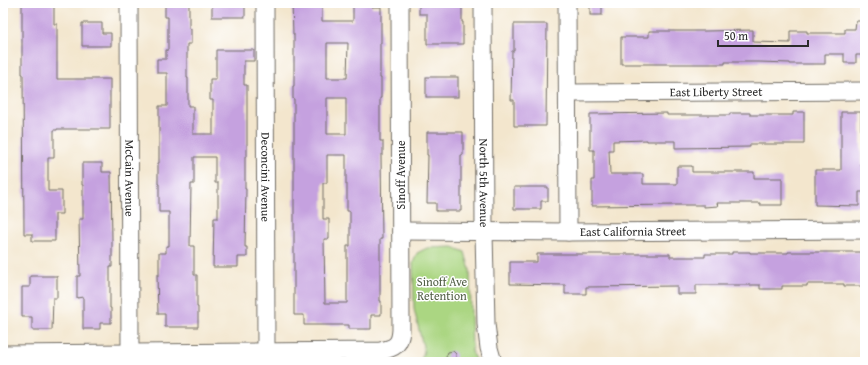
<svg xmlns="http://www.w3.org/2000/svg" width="868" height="365" font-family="'Gentium Book Plus',serif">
<rect width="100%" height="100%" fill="#fff"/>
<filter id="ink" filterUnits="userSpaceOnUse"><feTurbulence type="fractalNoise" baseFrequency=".025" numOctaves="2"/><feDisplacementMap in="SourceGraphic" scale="8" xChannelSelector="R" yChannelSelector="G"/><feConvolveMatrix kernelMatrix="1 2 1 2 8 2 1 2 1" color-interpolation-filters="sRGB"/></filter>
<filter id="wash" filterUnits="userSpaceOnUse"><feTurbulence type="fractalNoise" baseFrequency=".012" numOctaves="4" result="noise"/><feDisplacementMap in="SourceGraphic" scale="16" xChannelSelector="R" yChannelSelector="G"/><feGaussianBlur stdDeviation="0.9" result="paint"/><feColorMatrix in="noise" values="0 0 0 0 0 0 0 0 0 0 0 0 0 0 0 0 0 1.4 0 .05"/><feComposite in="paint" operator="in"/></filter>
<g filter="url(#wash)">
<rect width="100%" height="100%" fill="#f3e6cd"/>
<path fill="#abd682" stroke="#6b8056" d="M453 247 465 252 470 270 472 352 476 362H419L421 360 424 351 414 309 413 263 417 253 427 248Z"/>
<g id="blocks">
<g fill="#c5a1df" fill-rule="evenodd">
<path d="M22 3H54V24H57V79H110V129H57V130H54V158H48V191H62V214H55V241H32V234H24L23 74H22Z"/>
<path d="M165 3H189V29H191V44H187V78H188V106H193V134H213V100H210V79H216V50H254V61H244V85H247V156H245V189H246L245 247H247V257H238V267H213L214 218H218V183H215V157H194V184H191L190 246H194V275H197V307H198V327H165V314H158L157 275H159V253H166V246H169V212H159V184H158V163H159V106H167V73H157V59H166V50H168V17H165Z"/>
<rect x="212" y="3" width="33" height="14"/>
<path d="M292 3H322V21H353V3H372V7H381V43H380V78H381V98H380V141H383V155H381L382 239H380V301H381V315H371V329H349V325H304V315H294V99H293V86H294V34H293ZM327 43H348L347 78H327ZM327 98H346V134H327ZM327 155H346V184H347V211H350V246H347V303H325L324 239H329V219H323V183H327Z"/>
<path d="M419 3H462V22H463V44H427V14H419Z"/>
<rect x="590" y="3" width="12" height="12"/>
<path d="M856 21H865L864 55H856V63H844V54H825V64H790V63L759 62H725V64H621V37H649V31H706L753 30V42L790 43V31H807V33H845V29H855Z"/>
<path d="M82 23H102V33H111V46H82Z"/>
<path d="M514 24H547L546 126H514V100H511L512 51H514Z"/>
<rect x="426" y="77" width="32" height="20"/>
<path d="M793 112H804V144H750V147L675 148V141H647V140L613 141V150H609L610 174H643V184H677V166H692V172H754V178H782V205H760V203H717L718 206 704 207V205H677L592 206V180H594V150H590V114L667 113V115H730V113H750V115H793Z"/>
<path d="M841 112H861V165H865V192H859V206L815 205V170H841Z"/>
<path d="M427 132H463V155H461V211H436V203H427L428 155H427Z"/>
<path d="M82 163H102V172H111L112 241V267H110V308H111V323H100V329H83V297L77 298V276H80L79 219H83V185H82Z"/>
<path d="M514 187H548V201H541V209H514Z"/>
<path d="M732 252H750V253H788V252H863V286H844V284H807V286H782V289H760V285H696V294H677V286L586 287V294H565V285L510 284V262H537V254H670V257H705V254H732Z"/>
<path d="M30 276H57V298H53L52 330H32V317H22V287H30Z"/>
<path d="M453 351 456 354V359L452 362 448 361 446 357 448 352Z"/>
</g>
</g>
</g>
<g filter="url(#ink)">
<use href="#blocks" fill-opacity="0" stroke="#716c64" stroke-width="1"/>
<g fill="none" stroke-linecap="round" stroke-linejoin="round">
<defs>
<g id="minor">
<path id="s1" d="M129 3 130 353"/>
<path id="s2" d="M265 3 266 352"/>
<path id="s3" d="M483 3 484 232 486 324 489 348 493 362"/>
<path d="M567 3 568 232"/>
<path id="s4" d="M568 93 865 91"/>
<path id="s5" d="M401 231 568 232 865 230"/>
<path d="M3 354 380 351C395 348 400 345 401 330L400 3"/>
</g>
</defs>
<use href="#minor" stroke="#716c64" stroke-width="19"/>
<use href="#minor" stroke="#fff" stroke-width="17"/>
</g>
</g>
<g text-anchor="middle" stroke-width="3" stroke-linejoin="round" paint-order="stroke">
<g font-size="12" fill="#2b2b2b" stroke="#fff">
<text dy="4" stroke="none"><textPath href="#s4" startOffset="148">East Liberty Street</textPath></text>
<text transform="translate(401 175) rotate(-90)" y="4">Sinoff Avenue</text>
<text dy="4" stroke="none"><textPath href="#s2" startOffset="174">Deconcini Avenue</textPath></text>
<text dy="4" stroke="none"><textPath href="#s1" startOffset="175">McCain Avenue</textPath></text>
<text dy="4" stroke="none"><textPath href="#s3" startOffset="180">North 5th Avenue</textPath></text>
<text dy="4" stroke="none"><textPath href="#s5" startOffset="232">East California Street</textPath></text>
</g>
<g font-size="12" fill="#515e45" stroke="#fff">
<text x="442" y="286">Sinoff Ave<tspan x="442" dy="14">Retention</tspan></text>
</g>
</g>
<rect width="868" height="365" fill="none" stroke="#fff" stroke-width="16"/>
<path d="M718 40v6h90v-6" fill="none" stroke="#2b2b2b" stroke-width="2"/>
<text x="724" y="40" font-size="12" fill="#2b2b2b" stroke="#ffffff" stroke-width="3" paint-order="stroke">50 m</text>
</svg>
